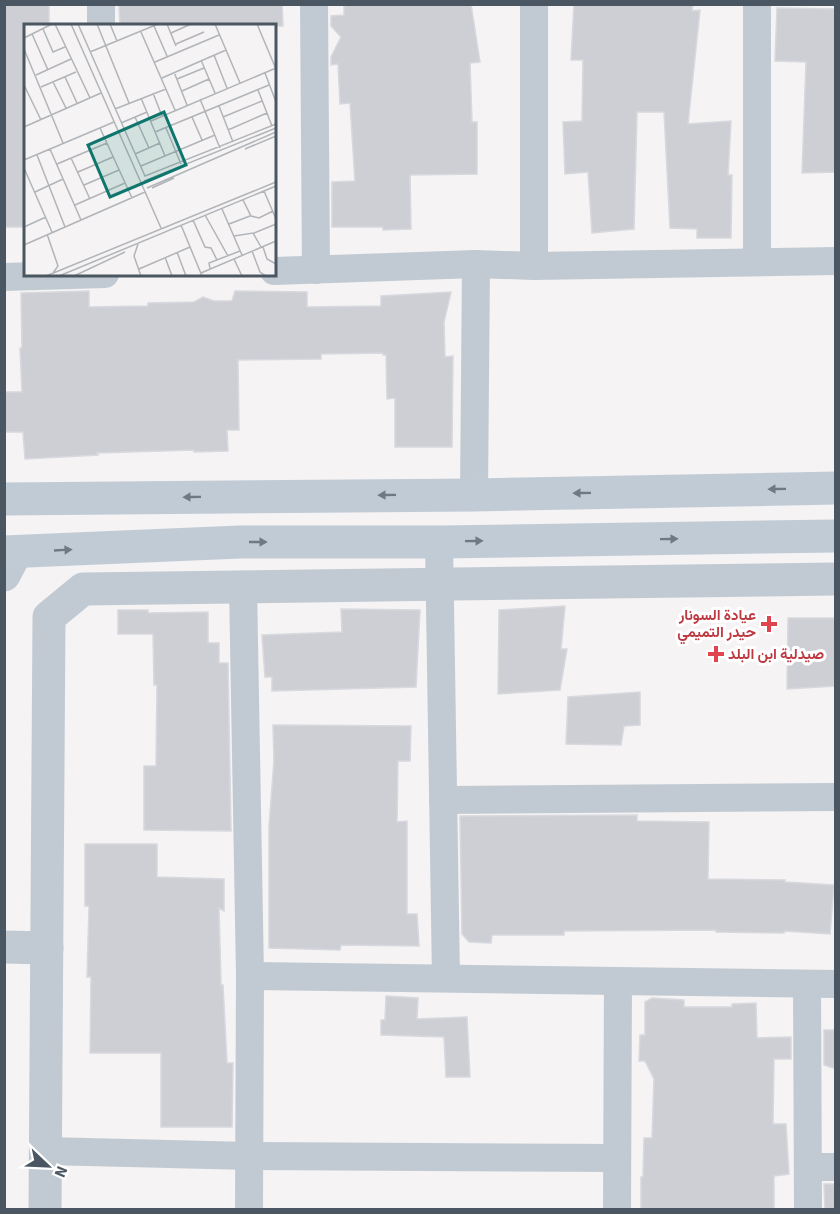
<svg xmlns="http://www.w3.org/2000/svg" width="840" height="1214" font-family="'Source Sans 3',Vazirmatn,sans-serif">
<rect width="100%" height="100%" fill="#f5f3f3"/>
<g fill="#cdcfd5" stroke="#d7d9de" stroke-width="1.5">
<path d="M4 4H49V26H26V227H4Z"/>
<path d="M119 4H282L283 26H120Z"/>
<path d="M344 4H471L480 62 470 63 472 122H477V174L410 175 411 229 383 230V227H332V182L355 181 350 103 340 104 338 64 331 65V57L341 37 331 26V16L344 15Z"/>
<path d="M574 4H693L692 11 700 10 688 124 731 121 728 175H732L731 238H697V229L670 228 664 112H637L634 229 592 233 588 172 565 174 563 122 582 121 583 60H571Z"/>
<path d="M777 8 836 9V172L802 173 806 62 775 61Z"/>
<path d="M89 291V307L148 306V303L194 302 203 297 214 301H232L235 291 307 292V307L381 306V296L451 292 444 322 445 357 453 356 452 447H395V398L387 399 386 355H383V353L321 354V359L238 360 239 430H227L228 451 194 452V450L97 453 98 455 25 459 23 432H4V392H22L20 348H22L21 293Z"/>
<path d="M565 606 561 649H567L560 690 498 694 499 610Z"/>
<path d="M341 609 420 610 416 687 272 691V677H265L262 635 342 632Z"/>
<path d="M118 610H148V613L208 612V643H219V663H228L231 831 144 830V766H156L157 685H154L153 634H118Z"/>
<path d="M788 618H836V686L787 689Z"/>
<path d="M640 692V725L624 726 621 745 566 744 568 697Z"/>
<path d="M273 725 411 726 410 761H398L397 822 407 821V914H417L419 946 341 945 340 950 269 948V826L274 760Z"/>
<path d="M637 815V821L709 822 708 879 785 880V882L834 885 830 934 784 931V933L716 932V930L564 931V935H492L491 943 469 942 462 934 460 816Z"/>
<path d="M85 844H157V877L224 879V911L219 908 221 985H223L227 1063H233L232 1127H161V1053H90L91 977H87L89 906H85Z"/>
<path d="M386 996 418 998 417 1019 467 1017 470 1077H446L444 1037 381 1035V1020H385Z"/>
<path d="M652 998 684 1000V1007H732V1004L756 1003 757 1038 791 1037V1059H774L773 1124H786L789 1174 774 1176V1209H641V1177H643L644 1138H652L654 1079 645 1061H639L640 1035H645V1002Z"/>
<path d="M824 1030H836V1069L824 1065Z"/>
<path d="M824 1184H836V1209H825Z"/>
</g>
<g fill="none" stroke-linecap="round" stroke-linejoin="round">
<g stroke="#c1cad2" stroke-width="28">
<path d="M101 4V26"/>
<path d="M314 4 316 270"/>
<path d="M757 261V4"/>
<path d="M534 266V4"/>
<path d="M274 271 476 264 534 266 836 261"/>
<path d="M4 277 105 274"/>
<path d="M474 495 476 264"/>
<path d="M439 542 446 978"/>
<path d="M243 586 250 976 249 1210"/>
<path d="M443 800 836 797"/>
<path d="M250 976 836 984"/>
<path d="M807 984 808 1210"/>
<path d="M46 1151 250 1156 617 1158"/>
<path d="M808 1167H836"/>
<path d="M617 1210 618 981"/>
</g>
<g stroke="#c1cad2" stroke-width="33">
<path d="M4 575 16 552"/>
<path d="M4 947 47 948"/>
<path d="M45 1210 49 617 83 589 836 579"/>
</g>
<g stroke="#c1cbd6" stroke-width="33">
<path d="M4 499 474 495 836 488"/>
<path d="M4 552 240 542H439L836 536"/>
</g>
</g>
<defs><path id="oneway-solid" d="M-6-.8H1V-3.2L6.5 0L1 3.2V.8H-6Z" transform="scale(1.5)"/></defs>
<g fill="#6e7984">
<use href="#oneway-solid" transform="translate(777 489) rotate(179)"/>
<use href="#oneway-solid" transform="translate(582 493) rotate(179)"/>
<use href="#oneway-solid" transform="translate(387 495) rotate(179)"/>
<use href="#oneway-solid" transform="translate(192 497) rotate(179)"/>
<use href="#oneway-solid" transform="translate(669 539) rotate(-1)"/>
<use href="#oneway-solid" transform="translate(474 541) rotate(-1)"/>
<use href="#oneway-solid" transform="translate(258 542)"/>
<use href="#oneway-solid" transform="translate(63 550) rotate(-3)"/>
</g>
<g fill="#e0444e" stroke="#fff" stroke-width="2">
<path d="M766 615h6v6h6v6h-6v6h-6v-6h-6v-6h6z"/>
<path d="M713 645h6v6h6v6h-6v6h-6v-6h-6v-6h6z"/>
</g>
<g text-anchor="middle" stroke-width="6" stroke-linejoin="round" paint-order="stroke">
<g font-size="15" font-weight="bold" fill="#be3a42" stroke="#fff" text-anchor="end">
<text x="756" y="620">عيادة السونار<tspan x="756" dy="17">حيدر التميمي</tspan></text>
<text x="728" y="659" text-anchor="start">صيدلية ابن البلد</text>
</g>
</g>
<g transform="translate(24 24)">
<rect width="252" height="252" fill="#f5f3f3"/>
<path fill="none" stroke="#b1b4b9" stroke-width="1.5" d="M31 0 66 74M47 0 137 204M54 0 121 152 252 100M73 0 105 79M86 0 93 17M143 0 152 22M191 0 216 59M233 0 252 45M130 2 143 32M19 5 29 28 41 23M117 8 151 86M147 9 167 0M8 10 24 46M0 14 28 0M152 20 180 8M0 25 39 119M66 28 134 0M190 31 203 64M177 36 191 69M131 38 195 11M150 48 163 81M241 49 252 78M12 51 47 35M41 53 53 79M138 54 202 26M153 55 180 44M29 58 42 84M0 61 17 96M17 63 52 48M234 66 248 102M158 67 185 55M129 69 138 92M117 74 141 132M176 75 196 124M195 82 209 118M91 85 142 65M111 93 125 124M168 93 178 116M199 93 238 77M127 97 252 44M97 99 123 88M0 103 77 69M76 104 108 174M142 104 157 140M204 106 243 89M131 108 245 61M26 125 57 196M221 125 252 112M111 130 136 119M13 131 41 203M47 134 66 175M0 136 90 98M33 140 83 119M117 142 191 111M0 144 28 208M54 148 89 133M120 157 252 104M60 161 95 146M123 164 252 108M128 164 150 154M240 167 252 195M11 168 39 155M219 176 227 192 235 194 249 187M51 181 101 159M198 185 218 231M181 191 204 232M169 196 181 223 187 224 193 236M205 200 226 192M157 201 178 252M0 203 22 193M230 209 252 200M23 210 34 242 29 249M210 212 229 209 237 223M114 220 110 232 117 252M0 221 121 168M239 223 243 235 252 240M228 227 236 248 242 252M153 228 162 252M141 233 148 252M210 235 218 252M115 245 166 223M186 245 185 239 216 227M177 249 252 217M22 252 252 158M35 252 252 162M50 252 101 228"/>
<path fill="#0f766e" fill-opacity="0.15" stroke="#0f766e" stroke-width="3" d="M140 88 162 141 86 173 64 121Z"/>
<rect width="252" height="252" fill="none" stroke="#4a5661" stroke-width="3"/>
</g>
<rect width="840" height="1214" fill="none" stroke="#4a5661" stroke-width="12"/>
<g transform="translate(48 1166) rotate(113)" stroke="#ffffff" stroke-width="4.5" paint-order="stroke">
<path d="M0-4.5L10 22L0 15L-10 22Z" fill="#4a5661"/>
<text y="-9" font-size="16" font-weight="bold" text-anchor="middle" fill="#4a5661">N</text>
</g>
</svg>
